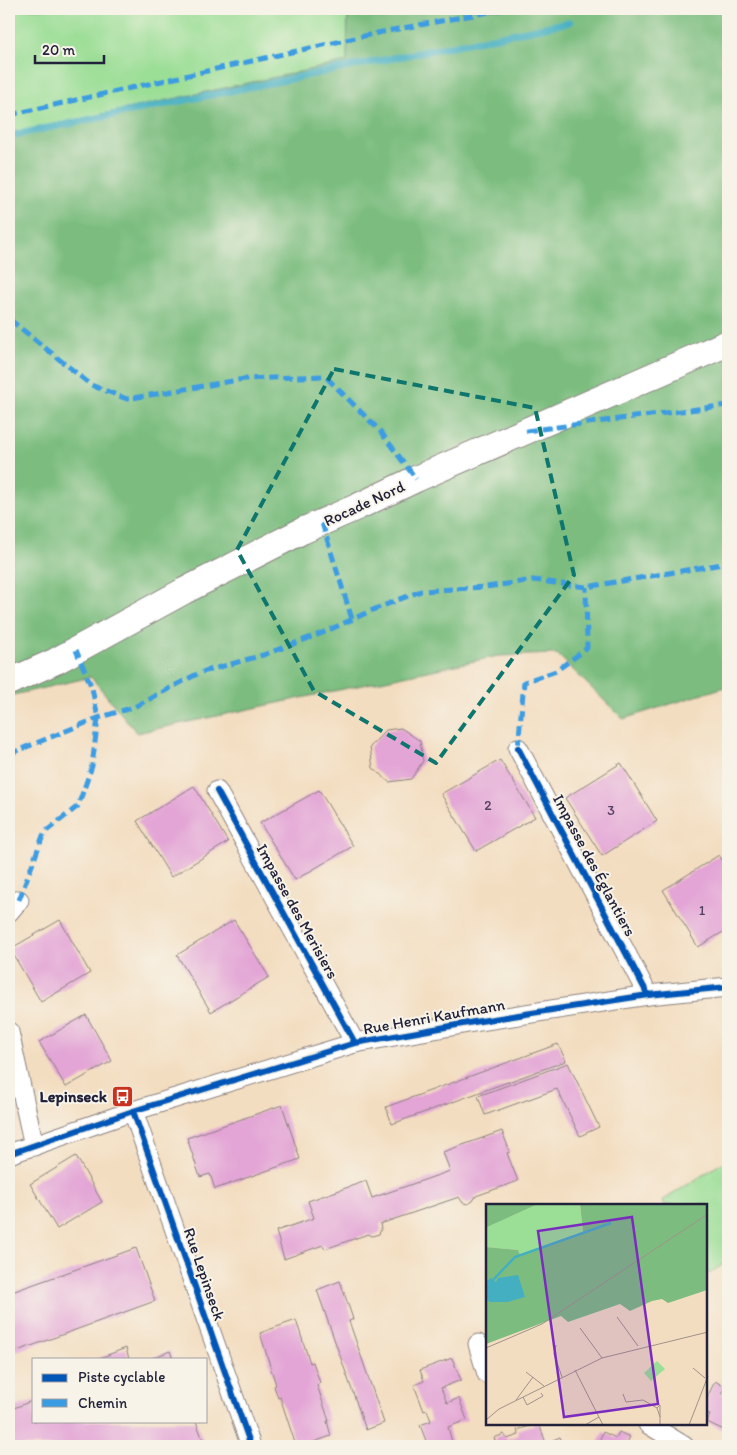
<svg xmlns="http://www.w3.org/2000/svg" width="737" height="1455" font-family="Itim,sans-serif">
<rect width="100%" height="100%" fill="#f7f3e8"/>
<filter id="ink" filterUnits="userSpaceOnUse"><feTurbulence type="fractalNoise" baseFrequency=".02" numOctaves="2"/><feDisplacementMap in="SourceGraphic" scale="10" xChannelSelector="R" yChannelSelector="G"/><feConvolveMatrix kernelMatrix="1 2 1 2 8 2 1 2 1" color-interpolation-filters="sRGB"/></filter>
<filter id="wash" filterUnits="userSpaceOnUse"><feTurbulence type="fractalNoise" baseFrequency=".0096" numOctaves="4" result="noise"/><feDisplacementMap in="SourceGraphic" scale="20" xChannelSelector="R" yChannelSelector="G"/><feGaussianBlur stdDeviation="1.12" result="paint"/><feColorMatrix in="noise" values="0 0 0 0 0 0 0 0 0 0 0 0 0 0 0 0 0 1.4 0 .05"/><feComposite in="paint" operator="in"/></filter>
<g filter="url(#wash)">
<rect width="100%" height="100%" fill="#f3ddc0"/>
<g fill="#9bde96" stroke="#5e8068">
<path d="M9 9H348L347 62 9 134Z"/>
<path d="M728 1159V1261L709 1274 706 1270V1205H664L662 1201Z"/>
</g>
<path fill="#7cbd7f" stroke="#4f705d" d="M348 9H728V686L623 719 557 654 498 656 137 733 91 677 9 696V134L347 62Z"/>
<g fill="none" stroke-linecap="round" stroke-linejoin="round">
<path stroke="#43afc1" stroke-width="7" d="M9 136 570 22"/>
</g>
<g id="blocks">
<g fill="#e3a4d6">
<path d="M401 728 420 741 423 761 411 779 389 782 373 768 370 747 386 730Z"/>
<path d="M500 760 535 817 476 851 441 794Z"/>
<path d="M621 763 657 821 602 856 565 798Z"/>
<path d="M194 786 228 842 171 877 137 821Z"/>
<path d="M319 790 353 846 295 880 260 823Z"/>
<path d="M719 855 728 870V929L698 947 663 890Z"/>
<path d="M60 920 90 973 41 1002 10 949Z"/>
<path d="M234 920 269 977 211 1012 177 955Z"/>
<path d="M86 1015 112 1061 66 1087 39 1042Z"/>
<path d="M558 1044 566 1061 392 1124 386 1107Z"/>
<path d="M568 1063 599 1127 580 1136 557 1089 485 1115 478 1096Z"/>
<path d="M282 1105 300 1159 215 1189 210 1174 200 1177 187 1138Z"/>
<path d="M502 1131 510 1152 507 1153 518 1181 476 1196 473 1201 468 1204 463 1203 459 1197 380 1224 381 1229 379 1234 372 1236 368 1234 325 1249 323 1245 284 1259 276 1231 314 1218 308 1201 366 1181 372 1198 450 1171 443 1152Z"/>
<path d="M76 1156 102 1202 57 1229 30 1184Z"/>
<path d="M136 1248 155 1301 9 1354V1293Z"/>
<path d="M340 1281 353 1319 349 1321 384 1423 366 1430 317 1290Z"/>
<path d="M296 1320 310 1363 313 1362 320 1383 317 1385 329 1421H327L331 1436 302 1446H296L280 1397 278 1398 274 1386 276 1385 260 1333Z"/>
<path d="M126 1348 129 1359H97Z"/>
<path d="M170 1351 173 1359H150Z"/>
<path d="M452 1358 461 1380 441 1388 447 1403 459 1398 467 1420 448 1427 452 1442 446 1445V1446H428L420 1425 431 1421 427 1410 424 1411 414 1385 424 1381 420 1370Z"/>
<path d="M715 1381 725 1387 722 1393 728 1397V1432L707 1422 710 1415 706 1413V1400Z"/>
<path d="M34 1400V1421H196L205 1446H9V1410Z"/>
<path d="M536 1424H539L546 1443 560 1437 563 1446H497L494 1438 504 1434 507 1439 519 1435 517 1430Z"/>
<path d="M603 1432 616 1438 619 1432 630 1437 625 1446H597Z"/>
</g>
</g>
</g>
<g filter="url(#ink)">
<use href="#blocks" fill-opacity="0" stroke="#8a807e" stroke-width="1"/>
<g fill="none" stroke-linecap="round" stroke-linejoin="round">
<defs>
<g id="minor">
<path d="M518 748 648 995"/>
<path d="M217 791 355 1043"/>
<path d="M9 912 19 900"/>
<path d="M9 1032 34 1146"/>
<path d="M133 1111 251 1446"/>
<path d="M9 1154 133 1111 355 1043 474 1022 648 995 728 987"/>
<path d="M478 1344 487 1374"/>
<path d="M648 1424 684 1446"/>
</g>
<path id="secondary" d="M9 682 56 661 184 591 302 531 357 507 416 479 728 343"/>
</defs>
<use href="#minor" stroke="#8a807e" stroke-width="21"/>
<use href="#secondary" stroke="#8a807e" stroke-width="28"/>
<use href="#minor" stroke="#fff" stroke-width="19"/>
<use href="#secondary" stroke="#fff" stroke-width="26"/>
<g stroke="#3c9ce2" stroke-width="5" stroke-dasharray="10 5" stroke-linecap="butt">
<path d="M9 115 382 32 505 9"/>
<path d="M9 321 13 322 91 385 127 399 244 379 325 376 380 431 416 479"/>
<path d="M526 431 728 405"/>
<path d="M322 523 352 619"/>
<path d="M518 748 524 682 556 671 587 648 586 587"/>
<path d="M9 754 98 718 134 707 199 673 263 655 320 634 375 609 421 591 486 587 533 580 586 587 728 563"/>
<path d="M19 900 44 833 78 806 92 766 98 718 92 688 76 650"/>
</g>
<defs>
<g id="cycleway">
<path d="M518 748 648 995"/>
<path d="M217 791 355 1043"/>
<path d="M133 1111 251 1446"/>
<path d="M9 1154 133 1111 355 1043 474 1022 648 995 728 987"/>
</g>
</defs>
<use href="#cycleway" stroke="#f7f3e8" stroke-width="9"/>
<use href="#cycleway" stroke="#0057b8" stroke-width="6"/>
</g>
</g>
<path fill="none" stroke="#0f766e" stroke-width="4" stroke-dasharray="10 6" stroke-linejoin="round" d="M334 369 535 408 574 575 436 763 314 691 237 550Z"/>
<defs>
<symbol id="bus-square" viewBox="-11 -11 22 22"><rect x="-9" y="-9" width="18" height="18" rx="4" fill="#c8321e" stroke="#f7f3e8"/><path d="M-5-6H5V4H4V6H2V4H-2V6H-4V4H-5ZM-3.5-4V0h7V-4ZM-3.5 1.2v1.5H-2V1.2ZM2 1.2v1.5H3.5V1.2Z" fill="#fff"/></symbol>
</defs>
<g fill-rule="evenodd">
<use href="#bus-square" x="110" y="1084" width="25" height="25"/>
</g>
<g text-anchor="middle" stroke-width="4" stroke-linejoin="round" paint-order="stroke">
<g font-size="14" fill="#524262">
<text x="488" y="810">2</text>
<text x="611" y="815">3</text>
<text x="702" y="915">1</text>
</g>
<g font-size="16" fill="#22223b" stroke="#f7f3e8">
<text transform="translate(364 503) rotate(-25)" y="6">Rocade Nord</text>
<text transform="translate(595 865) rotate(62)" y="6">Impasse des Églantiers</text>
<text transform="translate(298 911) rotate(61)" y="6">Impasse des Merisiers</text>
<text transform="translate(434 1016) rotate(-10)" y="6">Rue Henri Kaufmann</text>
<text transform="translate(205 1274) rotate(71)" y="6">Rue Lepinseck</text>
</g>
<g font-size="16" font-weight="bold" fill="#22223b" stroke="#f7f3e8" text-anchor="end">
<text x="107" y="1102">Lepinseck</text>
</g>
</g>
<g transform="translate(486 1204)">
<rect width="221" height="221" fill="#f3ddc0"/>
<path d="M52 0H94L97 28 33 52 32 46 0 43V23ZM171 157 179 165 165 177 158 169Z" fill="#9bde96"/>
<path d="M0 0H52L1 23ZM94 0H221V86L182 99 176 95 166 97 144 107 134 100 82 118 75 112 0 140V43L32 46 34 51 97 28Z" fill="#7cbd7f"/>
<path d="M32 71 39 93 21 98H4L0 95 1 77 5 74 10 78 12 74Z" fill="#43afc1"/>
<path fill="none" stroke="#43afc1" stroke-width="2.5" d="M7 76 29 53 125 19"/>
<path fill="none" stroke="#9f928b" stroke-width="1" d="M131 113 152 142M94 124 116 154M70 141 68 150 76 173M0 144 56 120 222 10M207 164 219 174M89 166 117 221M40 168 58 182M137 190 140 198 157 196 171 204M37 193 41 201 57 192 55 189M30 196 47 173M0 216 13 205 116 154 222 128M99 221 113 213M174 221V201L171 204 174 213M203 221 222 172"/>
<path fill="#7b2cbf" fill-opacity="0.15" stroke="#7b2cbf" stroke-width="2.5" d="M146 13 172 200 78 213 52 27Z"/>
<rect width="221" height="221" fill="none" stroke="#22223b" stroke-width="2.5"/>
</g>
<rect width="737" height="1455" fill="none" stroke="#f7f3e8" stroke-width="30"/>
<rect x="32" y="1358" width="175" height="65" fill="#f7f3e8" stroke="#a29fa3"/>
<rect x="42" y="1374" width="25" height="8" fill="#0057b8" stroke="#a29fa3"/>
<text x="78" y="1382" font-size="15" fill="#22223b">Piste cyclable</text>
<rect x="42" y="1399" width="25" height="8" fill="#3c9ce2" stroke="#a29fa3"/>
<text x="78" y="1408" font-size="15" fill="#22223b">Chemin</text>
<path d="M35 55v8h69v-8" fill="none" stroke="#22223b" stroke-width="2.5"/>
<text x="42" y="55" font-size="15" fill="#22223b" stroke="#f7f3e8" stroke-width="4" paint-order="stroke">20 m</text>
</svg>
